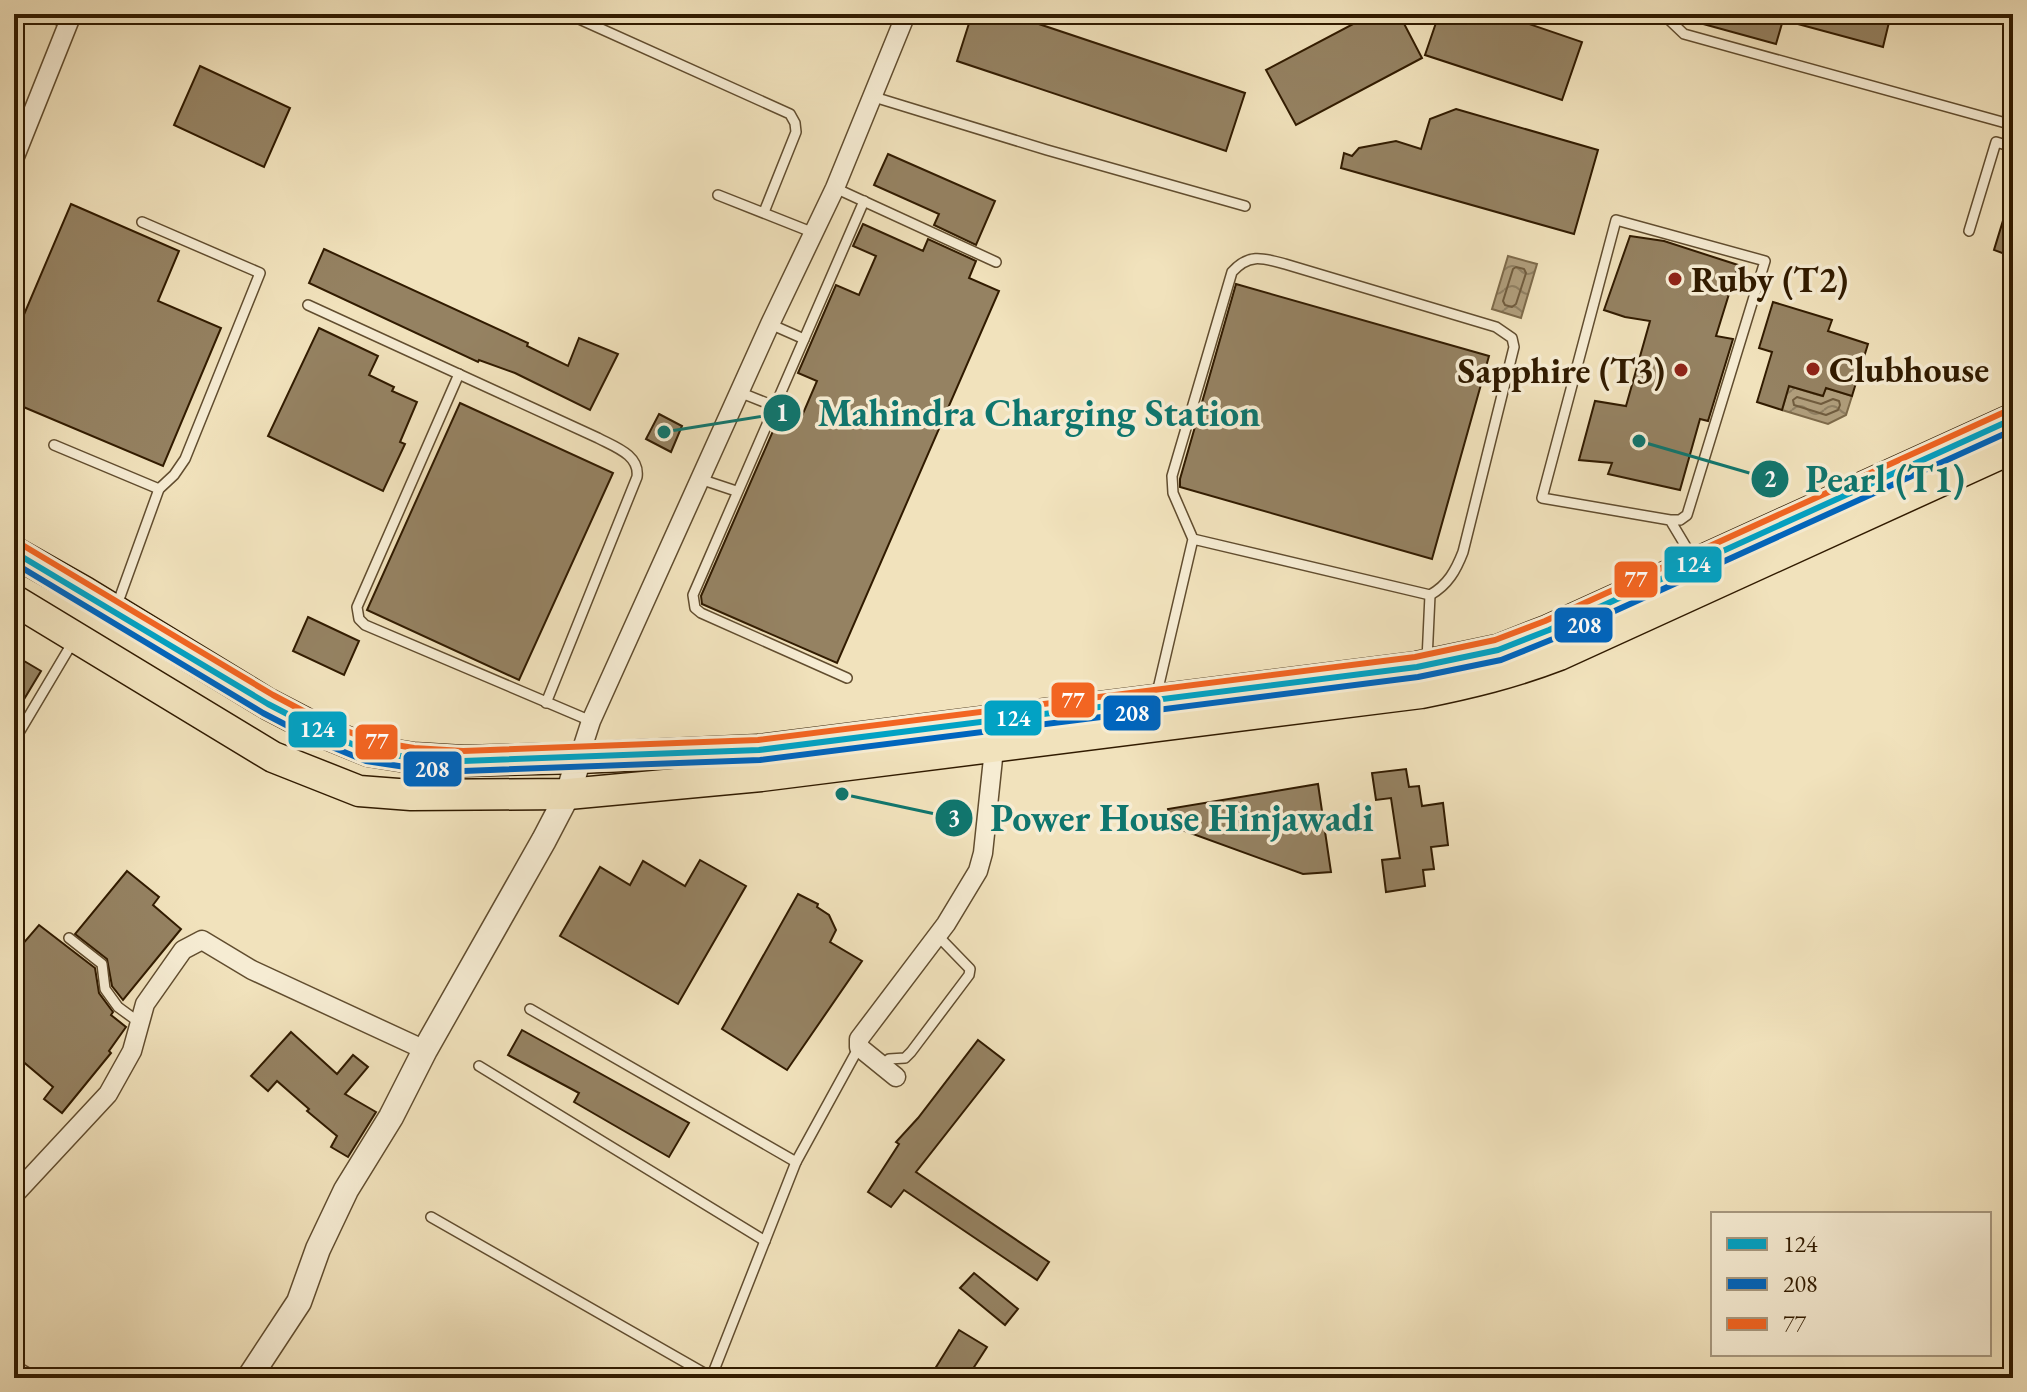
<svg xmlns="http://www.w3.org/2000/svg" width="2027" height="1392" font-family="'EB Garamond',serif">
<defs>
<pattern id="water-waves" width="16" height="10" patternUnits="userSpaceOnUse" patternTransform="scale(2)"><rect width="16" height="10" fill="#b09e7c"/><path d="M0 5q4-4 8 0t8 0" fill="none" stroke="#908063"/></pattern>
</defs>
<rect width="100%" height="100%" fill="#f1e2bc"/>
<filter id="stains"><feTurbulence type="fractalNoise" baseFrequency=".0025" numOctaves="4"/><feColorMatrix values="0 0 0 0 .2 0 0 0 0 .09 0 0 0 0 .02 0 0 0 .5 -.17"/></filter>
<radialGradient id="worn" r=".72"><stop offset=".6" stop-color="#630" stop-opacity="0"/><stop offset="1" stop-color="#630" stop-opacity=".3"/></radialGradient>
<g fill="url(#water-waves)" stroke="#7d6a4a" stroke-width="2">
<path d="M1508 256 1537 264 1521 318 1492 309Z"/>
<path d="M1789 386 1822 396 1826 388 1852 396 1846 415 1828 424 1782 410Z"/>
</g>
<g fill="none" stroke-linecap="round" stroke-linejoin="round">
<g stroke="#705c3e" stroke-width="2">
<path d="M1516 267 1524 269 1526 273 1516 304 1512 307 1505 305 1503 301 1513 269Z"/>
<path d="M1797 397 1821 404 1833 399 1839 401 1840 405 1838 410 1826 415 1794 405 1793 400Z"/>
</g>
</g>
<g fill="#958262" stroke="#311b00" stroke-width="2">
<path d="M972 14H1009L1245 93 1226 151 957 61Z"/>
<path d="M1372 14H1399L1422 58 1296 125 1266 70Z"/>
<path d="M1439 14H1500L1582 42 1562 100 1425 55Z"/>
<path d="M1686 14H1891L1883 47 1783 20 1776 44 1685 19Z"/>
<path d="M200 66 290 108 264 167 174 125Z"/>
<path d="M1456 109 1598 150 1574 234 1341 168 1344 153 1352 156 1359 148 1396 141 1421 149 1430 119Z"/>
<path d="M888 154 995 201 976 245 934 225 939 214 874 185Z"/>
<path d="M2009 201H2013V257L1994 250Z"/>
<path d="M71 204 179 251 158 301 221 328 163 466 14 403V338Z"/>
<path d="M863 224 923 251 928 239 976 261 969 278 999 291 837 663 702 604 701 596 783 408 802 416 817 381 798 373 836 285 859 295 876 256 853 246Z"/>
<path d="M1630 236 1664 241 1738 265 1716 336 1733 339 1708 421 1700 419 1680 490 1608 474 1612 463 1579 460 1595 401 1626 406 1650 321 1625 317 1604 310Z"/>
<path d="M324 249 528 343 527 346 568 366 579 338 618 354 590 410 515 373 479 360 478 362 309 283Z"/>
<path d="M1236 284 1489 356 1432 559 1180 487V479Z"/>
<path d="M1773 302 1832 320 1828 331 1868 344 1852 396 1826 388 1823 396 1789 386 1782 410 1757 402 1772 352 1759 348Z"/>
<path d="M319 328 378 356 369 375 394 387 392 391 417 402 400 442 405 444 383 491 268 436Z"/>
<path d="M460 403 613 473 519 680 367 610Z"/>
<path d="M659 414 682 426 671 452 646 439Z"/>
<path d="M308 617 359 641 344 675 293 651Z"/>
<path d="M14 655 41 671 14 716Z"/>
<path d="M1406 769 1409 787 1419 786 1422 806 1443 803 1448 845 1431 847 1434 869 1423 870 1425 886 1386 892 1382 860 1400 858 1391 798 1376 800 1372 773Z"/>
<path d="M1318 784 1331 872 1303 874 1171 826 1168 809Z"/>
<path d="M700 860 746 886 678 1004 560 936 600 867 630 885 643 861 685 886Z"/>
<path d="M127 871 159 897 153 905 181 929 123 1000 112 986 107 959 75 934Z"/>
<path d="M798 894 818 904 817 907 829 915 836 930 830 942 862 961 787 1070 722 1029Z"/>
<path d="M39 925 95 968 99 993 113 1012 111 1015 126 1027 109 1051 111 1053 62 1113 44 1099 53 1087 14 1054V954Z"/>
<path d="M522 1030 689 1123 669 1157 574 1102 579 1093 508 1055Z"/>
<path d="M291 1032 337 1074 353 1055 368 1067 345 1094 376 1112 348 1157 331 1147 337 1136 307 1111 309 1109 277 1081 268 1091 251 1076Z"/>
<path d="M978 1040 1004 1060 916 1172 1049 1262 1037 1280 904 1190 891 1207 868 1192 899 1144 896 1142 918 1118Z"/>
<path d="M974 1273 1018 1309 1005 1325 960 1288Z"/>
<path d="M959 1330 987 1347 967 1378H942L933 1372Z"/>
</g>
<g fill="none" stroke-linecap="round" stroke-linejoin="round">
<defs>
<g id="service">
<path d="M43 14 68 24"/>
<path d="M568 14 790 114 795 123 796 132 764 212"/>
<path d="M1663 14 1684 34 2013 125"/>
<path d="M874 97 1047 150 1245 206"/>
<path d="M835 188 996 262"/>
<path d="M718 195 814 233"/>
<path d="M1969 231 1996 142 2013 147"/>
<path d="M308 305 598 438C615 447 640 455 637 477L546 703"/>
<path d="M770 324 804 339"/>
<path d="M459 374 357 607 359 619 365 625 591 721"/>
<path d="M739 392 774 406"/>
<path d="M54 445 159 489"/>
<path d="M700 479 736 491"/>
<path d="M1670 520H1680L1687 515 1765 261 1616 220 1542 498 1670 520 1694 560"/>
<path d="M117 605 159 489 174 475 185 459 260 273 142 222"/>
<path d="M14 633 27 611"/>
<path d="M1427 660 1430 595"/>
<path d="M847 678 701 613 695 608 693 595 864 201"/>
<path d="M1157 693 1193 539 1173 493 1172 476 1232 272C1249 253 1263 258 1285 264L1496 327 1512 338 1514 347 1463 552C1456 570 1448 585 1430 595L1193 539"/>
<path d="M14 741 74 640"/>
<path d="M69 938 102 964 105 989 118 1007 140 1023"/>
<path d="M530 1009 796 1162 859 1047"/>
<path d="M479 1066 765 1241"/>
<path d="M883 1066 889 1059 905 1058 911 1052 969 975 970 969 937 935"/>
<path d="M431 1217 711 1377"/>
<path d="M14 1365 37 1378"/>
<path d="M711 1378 796 1162"/>
</g>
<g id="minor">
<path d="M14 159 72 14"/>
<path d="M579 758 591 721 770 324 835 188 906 14"/>
<path d="M896 1077 859 1047V1039L946 924 978 871 983 853 994 749"/>
<path d="M14 1195 108 1094 132 1051 145 1004 183 950 202 940 252 970 425 1050"/>
</g>
<path id="tertiary" d="M249 1378 299 1302 318 1249 346 1190 391 1117 425 1050 544 840 568 794 579 758"/>
<g id="primary">
<path d="M14 552 83 591 268 704 320 731 369 751 413 758 463 761 579 758 759 750 1417 667 1498 650 1549 630 2013 419"/>
<path d="M14 600 273 757 359 791 411 795 568 794 761 776 1421 693C1471 683 1512 673 1559 655L2013 448"/>
</g>
</defs>
<use href="#service" stroke="#614d2f" stroke-width="12"/>
<use href="#minor" stroke="#614d2f" stroke-width="21"/>
<use href="#tertiary" stroke="#614d2f" stroke-width="27"/>
<use href="#primary" stroke="#311b00" stroke-width="33"/>
<use href="#service" stroke="#f6ecd3" stroke-width="9"/>
<use href="#minor" stroke="#f6ecd3" stroke-width="18"/>
<use href="#tertiary" stroke="#f6ecd3" stroke-width="24"/>
<use href="#primary" stroke="#f1e2bc" stroke-width="30"/>
<defs>
<path id="bus-1" d="M14 552 268 704 320 731 369 751 413 758 463 761 759 750 1417 667 1498 650 1549 630 2013 419"/>
<path id="bus-2" d="M14 563 263 713 315 740 366 761 412 768 463 771 760 760 1418 677 1501 660 1553 639 2013 430"/>
<path id="bus-3" d="M19 543 273 695 324 722 372 741 414 748 463 751 758 740 1415 657 1495 640 1545 621 2009 410"/>
</defs>
<use href="#bus-1" stroke="#f6ecd3" stroke-width="12"/>
<use href="#bus-2" stroke="#f6ecd3" stroke-width="12"/>
<use href="#bus-3" stroke="#f6ecd3" stroke-width="12"/>
<use href="#bus-1" stroke="#02a2c4" stroke-width="6"/>
<use href="#bus-2" stroke="#0065bd" stroke-width="6"/>
<use href="#bus-3" stroke="#f26522" stroke-width="6"/>
</g>
<g fill="#8f2418" stroke="#f6ecd3" stroke-width="3">
<circle cx="1675" cy="279" r="8"/>
<circle cx="1813" cy="369" r="8"/>
<circle cx="1681" cy="370" r="8"/>
</g>
<g text-anchor="middle" stroke-width="7" stroke-linejoin="round" paint-order="stroke">
<g font-size="36" font-weight="bold" fill="#311b00" stroke="#f6ecd3" text-anchor="start">
<text x="1691" y="292">Ruby (T2)</text>
<text x="1829" y="382">Clubhouse</text>
<text x="1665" y="383" text-anchor="end">Sapphire (T3)</text>
</g>
</g>
<path fill="none" stroke="#0f766e" stroke-width="3" d="M664 432L782 413M1639 441L1770 479M842 794L954 818"/>
<g fill="#0f766e" stroke="#f6ecd3" stroke-width="3">
<circle cx="664" cy="432" r="8"/>
<circle cx="1639" cy="441" r="8"/>
<circle cx="842" cy="794" r="8"/>
<circle cx="782" cy="413" r="20"/>
<circle cx="1770" cy="479" r="20"/>
<circle cx="954" cy="818" r="20"/>
</g>
<g font-size="24" text-anchor="middle" font-weight="bold" fill="#fff">
<text x="782" y="421">1</text>
<text x="1770" y="487">2</text>
<text x="954" y="826">3</text>
</g>
<g font-size="38" text-anchor="middle" font-weight="bold" fill="#0f766e" stroke="#f6ecd3" stroke-width="7" stroke-linejoin="round" paint-order="stroke">
<text x="1039" y="426">Mahindra Charging Station</text>
<text x="1885" y="492">Pearl (T1)</text>
<text x="1182" y="831">Power House Hinjawadi</text>
</g>
<g stroke="#f6ecd3" stroke-width="3">
<rect x="1663" y="545" width="60" height="39" rx="8" fill="#02a2c4"/>
<rect x="1613" y="560" width="46" height="39" rx="8" fill="#f26522"/>
<rect x="1553" y="606" width="61" height="38" rx="8" fill="#0065bd"/>
<rect x="1050" y="681" width="46" height="38" rx="8" fill="#f26522"/>
<rect x="1102" y="694" width="60" height="38" rx="8" fill="#0065bd"/>
<rect x="983" y="699" width="60" height="38" rx="8" fill="#02a2c4"/>
<rect x="287" y="710" width="61" height="39" rx="8" fill="#02a2c4"/>
<rect x="354" y="723" width="45" height="38" rx="8" fill="#f26522"/>
<rect x="402" y="750" width="61" height="38" rx="8" fill="#0065bd"/>
</g>
<g font-size="22" text-anchor="middle" font-weight="bold" fill="#fff">
<text x="1693" y="572">124</text>
<text x="1636" y="587">77</text>
<text x="1584" y="633">208</text>
<text x="1073" y="708">77</text>
<text x="1132" y="721">208</text>
<text x="1013" y="726">124</text>
<text x="317" y="737">124</text>
<text x="377" y="749">77</text>
<text x="432" y="777">208</text>
</g>
<rect width="2027" height="1392" fill="none" stroke="#f1e2bc" stroke-width="48"/>
<rect x="16" y="16" width="1995" height="1360" fill="none" stroke="#311b00" stroke-width="4"/>
<rect x="24" y="24" width="1979" height="1344" fill="none" stroke="#311b00" stroke-width="2"/>
<rect x="1711" y="1212" width="280" height="144" fill="#f6ecd3" stroke="#a7987f" stroke-width="2"/>
<rect x="1727" y="1238" width="40" height="12" fill="#02a2c4" stroke="#a7987f" stroke-width="2"/>
<text x="1783" y="1252" font-size="24" fill="#311b00">124</text>
<rect x="1727" y="1278" width="40" height="12" fill="#0065bd" stroke="#a7987f" stroke-width="2"/>
<text x="1783" y="1292" font-size="24" fill="#311b00">208</text>
<rect x="1727" y="1318" width="40" height="12" fill="#f26522" stroke="#a7987f" stroke-width="2"/>
<text x="1783" y="1332" font-size="24" fill="#311b00">77</text>
<rect width="100%" height="100%" filter="url(#stains)"/>
<rect width="100%" height="100%" fill="url(#worn)"/>
</svg>
